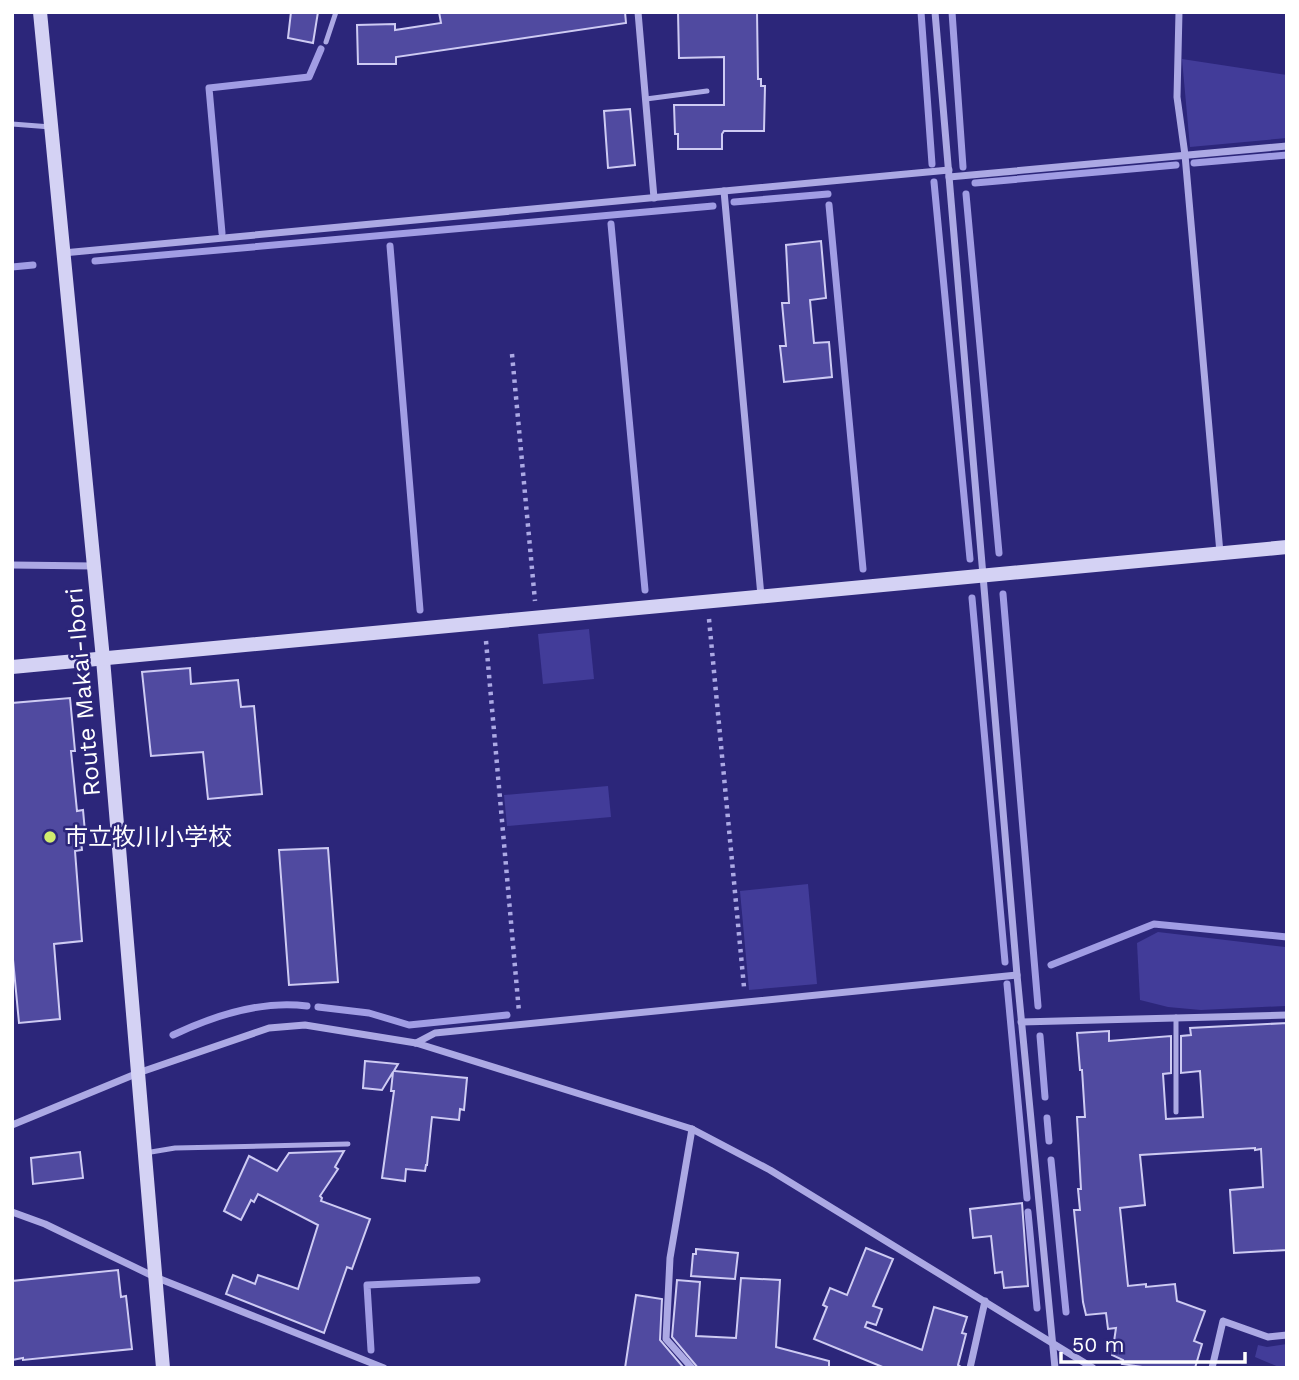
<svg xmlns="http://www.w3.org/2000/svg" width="1299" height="1380" font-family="'Work Sans','Noto Sans JP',sans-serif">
<rect width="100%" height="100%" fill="#2c267a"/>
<g fill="#423c99">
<path d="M1182 59 1287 75V138L1190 147Z"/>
<path d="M589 629 594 679 543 684 538 634Z"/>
<path d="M608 786 611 817 507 826 504 795Z"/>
<path d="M808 884 817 984 749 990 740 891Z"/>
<path d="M1158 932 1285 947V1006L1201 1010 1168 1007 1140 1000 1137 943Z"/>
<path d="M1287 1344V1368H1281L1255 1357 1258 1345 1267 1347Z"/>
</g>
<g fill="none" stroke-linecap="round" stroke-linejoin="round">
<g stroke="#a19de4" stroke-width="7">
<path d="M921 12 932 164"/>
<path d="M952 12 963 167"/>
<path d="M1194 163 1287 155"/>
<path d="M934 182 970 559"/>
<path d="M975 183 1176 165"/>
<path d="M966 194 999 553"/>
<path d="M734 202 828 194"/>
<path d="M829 205 863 569"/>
<path d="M611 224 645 590"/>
<path d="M222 233 209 88 309 77 321 49"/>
<path d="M390 246 420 610"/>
<path d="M95 261 713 206"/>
<path d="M12 267 33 265"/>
<path d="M1003 594 1038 1006"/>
<path d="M972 598 1005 962"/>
<path d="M1051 965 1154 924 1287 937"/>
<path d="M1007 984 1027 1198"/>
<path d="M318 1007 369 1013 409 1025 507 1015"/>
<path d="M173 1035C213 1016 262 1000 307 1006"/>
<path d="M1040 1036 1045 1097"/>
<path d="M1047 1118 1049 1141"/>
<path d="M1051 1160 1066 1312"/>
<path d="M1028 1212 1037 1308"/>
<path d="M371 1350 367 1285 477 1280"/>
</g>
</g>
<g fill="#504aa0" stroke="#cecbf3" stroke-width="2">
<path d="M291 12H318L313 43 288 38Z"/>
<path d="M439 12H625L626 23 396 57V64H358L357 25 395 24V30L441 23Z"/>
<path d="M678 12H757L758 79H761V86H765L764 131H724L722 134V149H678V134H675L674 105H724V57L679 58Z"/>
<path d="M630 109 635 165 608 168 604 111Z"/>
<path d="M821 241 826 298 810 300 814 343 829 342 832 377 784 382 780 346H786L782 303H789L786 245Z"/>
<path d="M190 668 191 684 238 680 241 707 254 706 262 794 208 799 203 752 151 756 142 672Z"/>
<path d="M70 698 75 751H71L77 811 83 810 85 832H80L82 850 75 851 82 941 54 944 60 1019 19 1023 12 949V703Z"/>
<path d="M328 848 338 982 289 985 279 850Z"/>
<path d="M1287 1023V1250L1234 1253 1230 1190 1263 1187 1261 1149 1255 1150V1148L1140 1155 1145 1205 1120 1208 1128 1286 1146 1284V1287L1175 1284 1177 1301 1205 1311 1194 1341 1202 1344 1195 1368H1149L1122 1364 1123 1360 1112 1355 1116 1328 1108 1329 1106 1313 1086 1315 1083 1302 1074 1210H1080L1078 1189H1081L1077 1117H1085L1082 1070H1080L1077 1033 1109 1031V1041L1171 1036V1073L1163 1074 1166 1119 1203 1117 1200 1071 1181 1073V1036L1191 1035 1190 1028Z"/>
<path d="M365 1061 398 1064 394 1071 467 1078 464 1110 460 1109 459 1120 432 1117 427 1165H426L425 1171 406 1169 405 1181 382 1178 394 1091H391L393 1072 382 1090 363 1088Z"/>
<path d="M344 1151 335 1167 338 1169 320 1196 322 1198 321 1201 370 1219 352 1269 347 1267 324 1333 226 1294 233 1275 255 1284 258 1275 298 1289 318 1225 258 1194 254 1202 251 1200 241 1220 224 1211 249 1156 277 1171 289 1153Z"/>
<path d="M80 1152 83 1178 33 1184 31 1158Z"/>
<path d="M1022 1203 1028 1286 1004 1288 1002 1272 995 1273 991 1236 973 1238 970 1209Z"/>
<path d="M866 1248 893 1259 873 1306 882 1309 876 1325 867 1322 865 1327 922 1350 934 1307 967 1317 962 1333 966 1334 958 1365 963 1368H885L814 1339 827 1307 823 1305 830 1288 847 1295Z"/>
<path d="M696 1249 738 1253 735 1279 691 1276 693 1254H696Z"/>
<path d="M118 1270 121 1297 126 1296 132 1349 23 1360V1358L12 1360V1281Z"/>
<path d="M741 1278 780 1280 776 1347 829 1361V1368H698L672 1337 677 1280 700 1282 696 1336 736 1338Z"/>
<path d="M636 1295 662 1299 660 1340 684 1368H625Z"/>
</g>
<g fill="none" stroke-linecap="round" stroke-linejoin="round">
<g stroke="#aca9e4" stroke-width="4.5" stroke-dasharray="3.5 5" stroke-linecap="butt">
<path d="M512 354 535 601"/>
<path d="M709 619 744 987"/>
<path d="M486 641 519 1012"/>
</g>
<g stroke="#aca9e4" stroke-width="5">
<path d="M326 42 336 12"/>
<path d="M646 99 707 91"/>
<path d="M12 124 51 127"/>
<path d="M1176 1112V1017"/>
<path d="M145 1153 175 1148 348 1144"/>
</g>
<g stroke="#aca9e4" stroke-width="7">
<path d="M638 12 654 198"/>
<path d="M935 12 1017 975 1055 1368"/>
<path d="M1179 12 1177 97 1185 155 1220 553"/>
<path d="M949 177 1287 146"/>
<path d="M724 191 761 596"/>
<path d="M63 253 949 170"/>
<path d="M12 565 94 566"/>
<path d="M1021 1022 1287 1015"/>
<path d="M416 1043 435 1033 1017 975"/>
<path d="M12 1125 138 1073 269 1028 305 1025 416 1043 692 1129 770 1170 1093 1368"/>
<path d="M692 1129 670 1258 666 1339 692 1368"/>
<path d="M12 1212 45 1224 155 1277 384 1368"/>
<path d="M970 1368 985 1301"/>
<path d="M1212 1368 1223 1321 1268 1337 1287 1335"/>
</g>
<g stroke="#d4d2f4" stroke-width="14">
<path d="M40 12 103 659 163 1368"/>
<path d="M12 667 1287 547"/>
</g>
</g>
<circle fill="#d1ec6e" stroke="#2c267a" stroke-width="2.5" cx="50" cy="837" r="7"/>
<g text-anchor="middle" stroke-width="5" stroke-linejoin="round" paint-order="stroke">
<g font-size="24" fill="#fff" stroke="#2c267a">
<text transform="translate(83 692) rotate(-95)" y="8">Route Makai-Ibori</text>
</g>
<g font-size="24" fill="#fff" stroke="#2c267a" text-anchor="start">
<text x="64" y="845">市立牧川小学校</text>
</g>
</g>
<rect width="1299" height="1380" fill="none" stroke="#ffffff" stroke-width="28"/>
<path d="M1061 1352v10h184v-10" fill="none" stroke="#ffffff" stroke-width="3.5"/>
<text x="1072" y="1352" font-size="21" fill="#ffffff" stroke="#2c267a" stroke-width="5" paint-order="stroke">50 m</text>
</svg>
